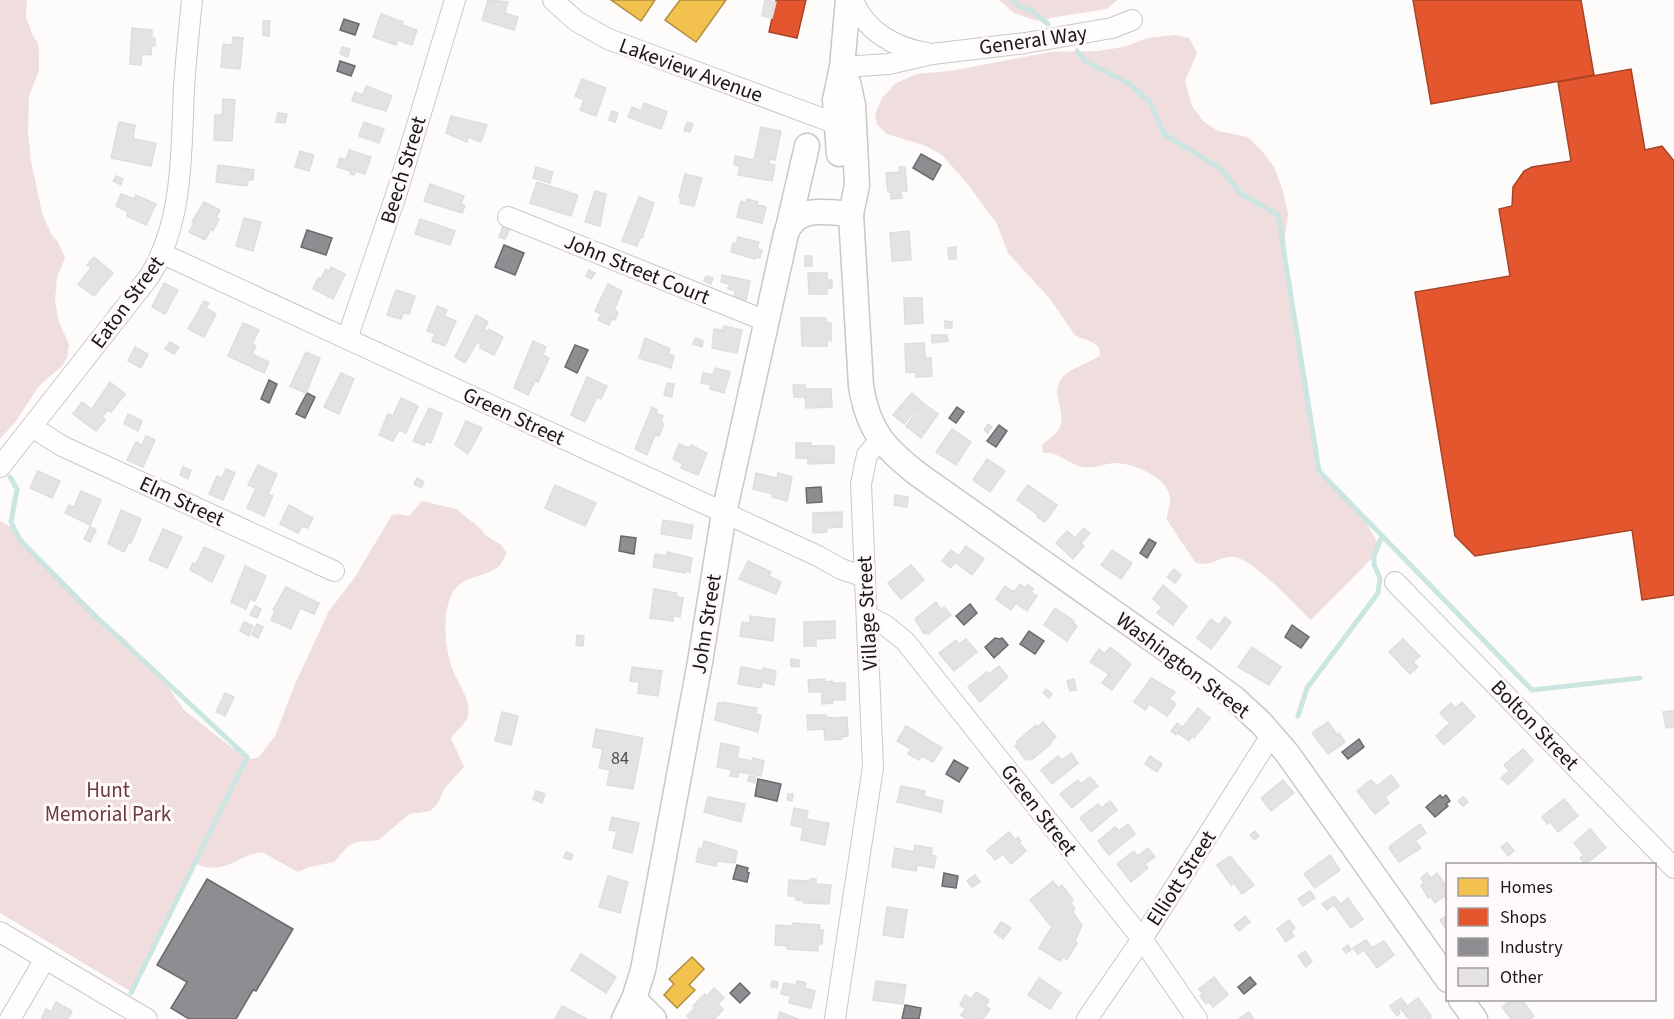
<svg xmlns="http://www.w3.org/2000/svg" width="1674" height="1019" font-family="'Source Sans 3',sans-serif">
<rect width="100%" height="100%" fill="#fefbfb"/>
<g fill="#f0ddde">
<path d="M0 0H27L26 17 33 36 38 43 39 53V70L29 96 28 131 31 161 42 213 51 234 58 242 65 258 57 277 55 300 58 319 69 345 67 358 62 366 39 386 16 421 0 439Z"/>
<path d="M999 0H1117L1107 9 1055 17 1042 21 1034 20 1014 13Z"/>
<path d="M1175 35 1189 38 1197 53 1185 81 1192 106 1203 121 1218 131 1248 137 1262 151 1274 167 1283 191 1288 214 1285 237 1287 267 1319 470C1340 489 1371 522 1380 550L1311 620C1296 606 1254 560 1235 557 1220 555 1210 569 1195 562L1167 520C1167 512 1171 504 1170 497 1167 476 1132 463 1114 463 1104 464 1092 469 1082 467 1068 464 1058 451 1043 453L1042 445C1047 440 1056 435 1059 429 1068 413 1050 395 1061 379 1069 368 1089 364 1100 355L1099 348C1090 338 1084 341 1075 335L1050 299 1008 253 997 224 966 182 942 155 926 146 887 134 877 125 875 115 882 98 895 84 916 74 950 71 1051 52 1098 51 1123 47 1148 38Z"/>
<path d="M422 501 456 509 481 529 486 536 500 544 507 553C505 556 503 562 500 565 485 579 460 574 451 596 442 616 445 648 452 668 457 682 472 701 468 716 465 725 456 730 451 738L464 767 444 789 438 803 430 811 409 814 379 840 357 842 348 846 334 862 309 867 298 872 262 852C236 856 224 876 196 864L130 991 0 913V521L15 529 27 547 41 561 94 611 104 623 124 638 162 678 184 710 231 747 251 759 259 757 275 736 295 684 329 611 355 577 392 515 398 514 409 516Z"/>
</g>
<g fill="#f2c14e" stroke="#b18e3e" stroke-width="1.5">
<path d="M611 0H655L641 21Z"/>
<path d="M680 0H726L696 42 665 20Z"/>
<path d="M692 957 704 969 689 985 695 990 677 1008 664 995 674 984 669 979Z"/>
</g>
<g fill="#e4572e" stroke="#a74427" stroke-width="1.5">
<path d="M776 0H806L797 38 769 32Z"/>
<path d="M1413 0H1581L1594 75 1431 104Z"/>
<path d="M1631 69 1645 150 1662 146 1674 161V595L1642 600 1632 530 1475 556 1455 536 1415 292 1510 276 1499 209 1512 206 1513 187 1524 171 1532 167 1571 161 1558 82Z"/>
</g>
<g fill="#8d8d92" stroke="#6a6a6d" stroke-width="1.5">
<path d="M344 19 359 24 355 35 340 30Z"/>
<path d="M340 61 355 66 351 76 337 71Z"/>
<path d="M921 154 941 165 933 180 913 168Z"/>
<path d="M307 230 332 238 326 255 301 247Z"/>
<path d="M504 245 524 253 515 275 495 267Z"/>
<path d="M575 345 588 350 577 373 565 367Z"/>
<path d="M269 380 277 384 269 403 261 399Z"/>
<path d="M307 393 315 397 305 418 296 414Z"/>
<path d="M957 407 964 412 956 423 949 418Z"/>
<path d="M999 425 1007 431 996 447 987 441Z"/>
<path d="M821 487 822 502 807 503 806 488Z"/>
<path d="M621 536 636 538 634 554 619 551Z"/>
<path d="M1149 539 1156 543 1147 558 1140 553Z"/>
<path d="M970 604 977 613 964 625 956 616Z"/>
<path d="M1292 625 1309 637 1301 648 1285 637Z"/>
<path d="M1029 631 1044 641 1035 654 1020 644Z"/>
<path d="M995 638 1000 639 1002 638 1008 645 994 658 985 647Z"/>
<path d="M1359 739 1364 747 1348 759 1342 752Z"/>
<path d="M954 760 968 768 959 782 946 774Z"/>
<path d="M758 779 781 784 777 801 755 796Z"/>
<path d="M1440 795 1442 798 1446 795 1450 801 1446 804 1448 806 1435 817 1426 807Z"/>
<path d="M737 865 748 868 747 872 749 873 747 882 733 879Z"/>
<path d="M944 873 958 876 956 888 942 886Z"/>
<path d="M207 879 293 929 256 991 253 990 236 1019H189L171 1008 187 982 157 965Z"/>
<path d="M1250 977 1256 984 1244 994 1238 987Z"/>
<path d="M740 983 750 993 740 1003 730 993Z"/>
<path d="M905 1005 921 1008 919 1019H902Z"/>
</g>
<g fill="none" stroke-linecap="round" stroke-linejoin="round">
<g stroke="#cbe5e1" stroke-width="5">
<path d="M1013 0 1018 6 1032 11 1048 24"/>
<path d="M1077 51 1085 61 1131 85 1150 102 1164 134 1221 169 1240 193 1278 215 1319 471 1532 690 1640 678"/>
<path d="M10 477 17 489 11 522 20 540 90 611 247 757 131 993"/>
<path d="M1298 716 1307 688 1378 593 1380 578 1374 565V556L1382 536"/>
</g>
</g>
<g fill="#e4e2e2" stroke="#dfdddd" stroke-width="1.5">
<path d="M488 0 508 2 505 13 518 17 514 30 482 20Z"/>
<path d="M765 0 776 2 772 18 762 16Z"/>
<path d="M381 14 403 22 402 25 417 30 412 45 398 40 396 45 373 37Z"/>
<path d="M263 21H270L269 36 263 35Z"/>
<path d="M132 28 152 30V38H155V46L152 45 151 55 142 54 141 65 130 64Z"/>
<path d="M233 37 243 38 240 69 221 67 223 44 232 45Z"/>
<path d="M342 47 350 49 348 57 340 54Z"/>
<path d="M582 79 606 88 596 116 580 110 584 100 575 96Z"/>
<path d="M366 86 392 96 386 111 352 101 355 92 363 95Z"/>
<path d="M223 99 235 100 232 141 214 140 215 115H222Z"/>
<path d="M644 103 667 112 661 129 628 117 632 107 641 111Z"/>
<path d="M612 111 618 113 615 122 609 120Z"/>
<path d="M278 113 287 114 285 123 276 122Z"/>
<path d="M451 116 487 125 481 142 468 137 467 142 446 133Z"/>
<path d="M119 122 135 125 133 139 156 143 151 166 111 158Z"/>
<path d="M364 122 384 129 379 143 359 136Z"/>
<path d="M687 122 693 124 690 132 684 131Z"/>
<path d="M761 127 781 131 775 160 770 159 769 164 775 165 772 181 738 175 740 166 734 165 735 156 754 160Z"/>
<path d="M349 150 371 157 365 174 355 171 354 175 350 174 351 171 337 167 340 158 346 160Z"/>
<path d="M300 151 314 155 309 171 295 167Z"/>
<path d="M218 165 254 170 253 180H248L247 186 216 182Z"/>
<path d="M536 167 553 172 550 183 533 178Z"/>
<path d="M899 167H905L907 191H901L902 198 891 199V192H888L886 173 900 172Z"/>
<path d="M685 174 702 178 694 206 680 203 681 198 679 197Z"/>
<path d="M116 176 123 179 121 185 113 181Z"/>
<path d="M537 182 578 195 571 216 530 203Z"/>
<path d="M430 184 464 196 461 204 465 206 462 213 424 201Z"/>
<path d="M595 191 606 194 600 226 585 222Z"/>
<path d="M121 194 134 199 136 195 156 204 146 225 127 216 128 212 116 206Z"/>
<path d="M639 197 654 203 642 238H640L637 246 622 241Z"/>
<path d="M747 199 758 202 757 205 766 207 762 223 737 217 741 201 746 203Z"/>
<path d="M204 202 220 210 216 217 219 219 213 231 211 229 205 240 189 232 194 223 192 222Z"/>
<path d="M244 218 261 222 253 251 236 246Z"/>
<path d="M420 219 455 231 450 245 415 234Z"/>
<path d="M503 226 510 229 505 239 499 237Z"/>
<path d="M909 231 911 260 892 261 890 233Z"/>
<path d="M738 237 759 242 757 249 762 250 760 258 755 257V259L731 252 733 243 736 244Z"/>
<path d="M956 247V259H949L948 248Z"/>
<rect x="805" y="256" width="7" height="10"/>
<path d="M94 257 113 273 94 296 78 284 91 268 87 265Z"/>
<path d="M331 267 345 274 333 299 313 289 318 278 321 279 326 269 330 271Z"/>
<path d="M589 270 595 273 591 279 586 276Z"/>
<path d="M808 273H827V280H832V288H827V294H809Z"/>
<path d="M722 275 750 281 746 300 734 297 735 290 728 289 729 284 721 282Z"/>
<path d="M706 276 713 278 711 284 704 281Z"/>
<path d="M164 283 178 290 165 314 152 307Z"/>
<path d="M608 284 622 291 614 310 618 312 615 320 612 319 609 325 598 320 601 314 595 311Z"/>
<path d="M396 290 415 296 409 314 403 313 401 319 387 315Z"/>
<path d="M904 298H922L923 323 905 324Z"/>
<path d="M204 301 209 303 206 308 216 314 204 337 188 329Z"/>
<path d="M437 306 447 310 444 316 456 321 445 346 432 341 435 334 427 331Z"/>
<path d="M476 315 488 322 484 329 488 332 489 329 503 337 494 355 480 348 481 345 477 342 465 363 455 357Z"/>
<path d="M801 318H826L827 323H831V341L827 340V346H802Z"/>
<path d="M945 321 952 322V328H945Z"/>
<path d="M243 323 259 330 252 344 256 346 252 354 269 362 264 373 228 356Z"/>
<path d="M724 326 742 330 737 353 712 348 714 329 723 330Z"/>
<path d="M932 335H947L948 341 932 343Z"/>
<path d="M645 338 670 349 668 354 674 356 671 368 639 358Z"/>
<path d="M695 338 703 341 702 347 693 344Z"/>
<path d="M533 341 546 347 543 355 549 358 538 382 535 381 528 395 514 388Z"/>
<path d="M170 342 179 347 174 354 165 349Z"/>
<path d="M924 343 925 358H931L932 376 916 377V372L906 373 905 344Z"/>
<path d="M135 347 148 354 141 368 128 361Z"/>
<path d="M306 352 320 358 306 393 290 386Z"/>
<path d="M715 368 730 372 724 393 710 389 711 385 701 383 703 373 713 375Z"/>
<path d="M341 373 354 379 339 414 324 407Z"/>
<path d="M587 377 607 386 601 399 597 397 585 422 571 415Z"/>
<path d="M110 382 125 394 111 412 108 410 102 417 105 420 96 431 73 414 82 402 92 409Z"/>
<path d="M667 383 674 384 672 397 664 395Z"/>
<path d="M793 385H805V389H831L832 407 806 408 805 397H794Z"/>
<path d="M912 393 922 402 904 424 893 415Z"/>
<path d="M401 398 418 406 406 433 399 430 393 441 379 435 388 414 393 416Z"/>
<path d="M923 403 938 414 921 438 906 426Z"/>
<path d="M652 407 657 410 656 413 663 416 661 422 664 424 659 436 655 435 647 455 635 449Z"/>
<path d="M429 408 442 414 431 443 426 441 424 445 413 441Z"/>
<path d="M128 414 142 421 138 431 124 424Z"/>
<path d="M466 421 482 428 468 454 455 445Z"/>
<path d="M988 424 992 427 988 433 984 430Z"/>
<path d="M952 429 971 442 956 465 936 452Z"/>
<path d="M146 436 155 440 143 467 127 460 136 442 142 445Z"/>
<path d="M796 443H811V446H834V463L808 464V458H796Z"/>
<path d="M679 444 689 448 691 445 707 453 698 475 681 468 683 464 673 459Z"/>
<path d="M987 459 1005 471 990 492 973 480Z"/>
<path d="M258 465 277 474 268 494 273 496 264 516 247 508 256 488 248 485Z"/>
<path d="M183 467 191 470 188 479 180 475Z"/>
<path d="M226 469 235 473 223 500 209 494 217 476 222 478Z"/>
<path d="M38 471 60 481 52 498 30 488Z"/>
<path d="M756 473 777 478 778 473 792 477 787 501 772 497 773 494 753 489Z"/>
<path d="M417 478 424 482 421 488 414 484Z"/>
<path d="M555 485 596 503 585 526 545 508Z"/>
<path d="M1028 485 1057 505 1045 522 1037 517 1038 515 1017 500Z"/>
<path d="M81 491 101 500 90 525 65 513 69 505 74 507Z"/>
<path d="M895 495 908 497 907 507 894 505Z"/>
<path d="M289 505 313 518 308 528 302 526 298 533 280 524Z"/>
<path d="M121 510 141 519 131 543 129 542 124 552 108 544Z"/>
<path d="M842 512V527L826 528 827 532 813 533V513Z"/>
<path d="M663 520 693 525 691 539 661 534Z"/>
<path d="M90 527 96 530 90 542 84 539Z"/>
<path d="M1084 528 1090 533 1081 543 1084 546 1073 559 1056 543 1067 531 1075 538Z"/>
<path d="M163 529 182 537 167 568 149 560Z"/>
<path d="M966 546 984 559 972 575 955 562 951 568 942 561 951 550 959 556Z"/>
<path d="M204 547 224 556 212 582 190 570 193 563 196 564Z"/>
<path d="M1112 550 1132 563 1121 579 1101 565Z"/>
<path d="M667 552 692 558 690 572 685 571V573L653 567 655 554 667 556Z"/>
<path d="M748 561 771 572 769 576 781 582 776 594 739 579Z"/>
<path d="M911 565 924 580 901 599 888 583Z"/>
<path d="M245 566 266 576 255 601 250 599 246 609 231 602Z"/>
<path d="M1174 569 1181 575 1175 583 1167 577Z"/>
<path d="M1020 584 1025 588 1028 585 1033 589 1031 592 1037 596 1027 611 1016 603 1011 610 996 599 1005 586 1014 592Z"/>
<path d="M1163 585 1187 606 1173 625 1157 613 1162 607 1153 599Z"/>
<path d="M286 587 319 603 314 614 300 608 291 629 271 620 275 611 273 610Z"/>
<path d="M654 589 677 593 676 597 683 598 680 617 673 616V621L650 618Z"/>
<path d="M936 602 941 610 944 607 951 615 928 634 926 632 924 634 915 619Z"/>
<path d="M255 606 261 609 257 618 250 615Z"/>
<path d="M1055 608 1074 621 1073 623 1077 626 1067 641 1044 625Z"/>
<path d="M750 616 775 619 773 641 740 636 742 622 750 623Z"/>
<path d="M1225 617 1231 622 1211 649 1197 638 1211 619 1219 625Z"/>
<path d="M835 621V638L816 639V646H804V622Z"/>
<path d="M244 622 253 626 249 636 240 631Z"/>
<path d="M257 624 263 627 258 638 252 635Z"/>
<path d="M577 635 584 636 583 646 576 645Z"/>
<path d="M966 639 977 652 954 671 939 653 956 640 959 644Z"/>
<path d="M1403 639 1420 656 1413 662 1418 667 1410 674 1389 652Z"/>
<path d="M1110 647 1131 664 1112 690 1102 683 1109 674 1090 662 1099 649 1105 654Z"/>
<path d="M1252 647 1281 667 1269 685 1238 667Z"/>
<path d="M791 659 799 660V667L791 666Z"/>
<path d="M999 666 1008 677 980 702 968 687 987 672 989 674Z"/>
<path d="M632 667 662 671 658 696 638 693 639 682 630 681Z"/>
<path d="M741 667 763 671V668L776 671 774 685 762 682 761 688 738 684Z"/>
<path d="M1151 678 1175 692 1169 699 1176 704 1167 716 1149 704 1145 710 1134 702Z"/>
<path d="M825 679V682L832 681V683H845V700H833V703L822 704V692H809L808 680Z"/>
<path d="M1074 679 1076 690 1070 691 1067 681Z"/>
<path d="M1046 689 1052 694 1049 698 1043 693Z"/>
<path d="M225 693 234 697 225 716 216 712Z"/>
<path d="M722 702 757 708 755 714 761 715 758 732 715 720 718 703 722 704Z"/>
<path d="M1462 702 1475 717 1444 745 1436 736 1450 723 1440 713 1451 703 1455 708Z"/>
<path d="M1198 708 1210 718 1194 738 1192 736 1189 741 1178 733Z"/>
<path d="M1671 711H1674V727L1666 728 1663 712Z"/>
<path d="M502 712 518 716 511 745 495 741Z"/>
<path d="M807 715H826V717L833 718 847 717 848 736 842 737V739L825 740 824 729 808 730Z"/>
<path d="M1043 722 1056 737 1050 742 1051 744 1031 760 1029 758 1026 760 1015 746 1018 744 1016 742 1036 725 1038 727Z"/>
<path d="M1328 722 1337 735 1339 733 1345 742 1328 754 1312 733Z"/>
<path d="M1177 723 1182 727 1176 735 1171 731Z"/>
<path d="M906 726 942 748 933 762 922 756 919 760 908 754 911 749 897 741Z"/>
<path d="M596 729 643 738 633 789 607 785 610 770 599 768 603 749 593 747Z"/>
<path d="M721 743 739 747 737 758 752 761 753 758 764 761 761 776 739 772 738 777 730 776 732 770 717 767Z"/>
<path d="M1523 749 1533 760 1508 785 1501 778 1509 771 1504 765Z"/>
<path d="M1071 753 1078 763 1052 784 1041 770 1058 756 1062 760Z"/>
<path d="M1150 756 1162 764 1157 772 1145 764Z"/>
<path d="M1391 775 1399 786 1385 797 1389 803 1375 814 1357 791 1371 780 1377 786Z"/>
<path d="M749 776 756 777 755 783 748 781Z"/>
<path d="M1090 777 1098 786 1072 808 1060 794 1078 780 1081 784Z"/>
<path d="M1283 780 1294 793 1271 811 1261 798Z"/>
<path d="M901 786 925 791 923 796 943 801 941 812 897 802Z"/>
<path d="M536 791 545 794 542 803 533 799Z"/>
<path d="M788 794H793L792 801 787 800Z"/>
<path d="M708 797 745 804 741 822 704 812Z"/>
<path d="M1463 797 1468 802 1463 806 1458 801Z"/>
<path d="M1564 799 1578 816 1558 832 1550 822 1547 824 1542 817Z"/>
<path d="M1110 801 1117 810 1091 832 1080 818 1098 804 1101 808Z"/>
<path d="M794 808 808 811 806 819 829 823 825 845 801 840 803 828 791 825Z"/>
<path d="M612 817 639 823 632 853 613 848 617 831 609 830Z"/>
<path d="M1128 824 1135 834 1109 855 1098 841 1115 827 1119 831Z"/>
<path d="M1420 824 1426 833 1415 841 1421 848 1399 862 1389 848 1391 845Z"/>
<path d="M1590 829 1606 848 1586 864 1580 858 1584 855 1574 843Z"/>
<path d="M1255 831 1259 836 1255 840 1250 835Z"/>
<path d="M1009 832 1015 840 1018 837 1021 841 1019 842 1026 851 1011 864 1003 854 995 860 987 850Z"/>
<path d="M704 841 737 851 735 863 717 861 716 866 696 862 699 848 702 849Z"/>
<path d="M1507 842 1514 851 1508 856 1501 847Z"/>
<path d="M915 845 932 848 931 855 936 856 934 868 917 865 916 871 892 867 895 848 914 852Z"/>
<path d="M1148 848 1155 857 1145 864 1148 868 1131 882 1117 864 1134 851 1137 856Z"/>
<path d="M566 852 573 855 571 860 564 858Z"/>
<path d="M1330 855 1340 870 1315 888 1304 874Z"/>
<path d="M1230 856 1254 885 1242 894 1234 883 1231 885 1217 865Z"/>
<path d="M1427 873 1431 878 1437 873 1448 888V898L1446 899 1444 896 1435 903 1430 896 1428 898 1421 885 1424 883 1421 878Z"/>
<path d="M975 875 980 882 972 887 967 881Z"/>
<path d="M608 876 628 882 620 913 599 907Z"/>
<path d="M810 879H816V884L831 885 829 904 804 903V901L796 900V896H788L789 880 809 881Z"/>
<path d="M1053 881 1058 888 1062 885 1073 900 1070 902 1075 909 1072 911 1082 925 1075 941 1077 943 1067 960 1063 957 1060 961 1039 948 1052 927 1030 900Z"/>
<path d="M1310 891 1315 898 1303 906 1298 899Z"/>
<path d="M1334 896 1340 904 1348 898 1363 919 1351 928 1334 905 1327 910 1322 904Z"/>
<path d="M887 907 907 910 903 938 883 935Z"/>
<path d="M1448 915V928L1446 929 1440 920Z"/>
<path d="M1245 916 1250 922 1239 931 1234 925Z"/>
<path d="M1289 920 1295 928 1291 931 1294 936 1286 942 1277 929Z"/>
<path d="M1001 922 1011 928 1003 939 994 932Z"/>
<path d="M793 923 820 925 819 930H823L822 944H818V951L787 949 788 946 775 945 776 925 793 926Z"/>
<path d="M1366 940 1372 948 1384 941 1394 955 1377 968 1364 950 1358 954 1353 948Z"/>
<path d="M1348 945 1351 950 1346 953 1343 949Z"/>
<path d="M1305 951 1312 961 1306 967 1298 956Z"/>
<path d="M581 954 616 977 606 993 571 970Z"/>
<path d="M1214 977 1228 995 1213 1007 1209 1002 1206 1004 1200 996 1203 994 1199 989Z"/>
<path d="M1039 978 1061 993 1050 1009 1028 995Z"/>
<path d="M772 981 778 982 777 988 771 987Z"/>
<path d="M797 981 806 983 805 988 815 991 811 1008 789 1003 791 996 781 994 784 983 796 985Z"/>
<path d="M876 981 906 985 903 1004 873 1000Z"/>
<path d="M714 988 724 998 718 1004 723 1010 714 1019H690L687 1016 695 1008 693 1006 705 994 707 996Z"/>
<path d="M976 992 989 1000 985 1006 990 1009 983 1019H967L961 1015 966 1009 960 1005 965 995 971 999Z"/>
<path d="M1401 998 1407 1006 1418 998 1431 1016 1429 1017 1431 1019H1409L1400 1008 1398 1010 1400 1013 1397 1016 1390 1006Z"/>
<path d="M1512 1000H1522L1534 1016 1530 1019H1511L1502 1007Z"/>
<path d="M56 1002 72 1011 68 1019H41L46 1009 51 1012Z"/>
<path d="M562 1006 587 1019H555Z"/>
<path d="M780 1012 798 1019H778Z"/>
<path d="M1249 1012 1254 1019H1239Z"/>
</g>
<g fill="none" stroke-linecap="round" stroke-linejoin="round">
<defs>
<g id="minor">
<path d="M553 0 576 21 608 39 837 124"/>
<path d="M853 0C865 31 895 48 927 53"/>
<path d="M842 67 889 64 932 54 1025 43 1112 28 1132 20"/>
<path d="M508 217 766 321"/>
<path d="M163 254 818 556 841 569 865 577"/>
<path d="M347 339 396 195 455 0"/>
<path d="M32 427 62 446 334 571"/>
<path d="M0 467 149 277C184 222 181 151 184 88 186 58 189 29 192 0"/>
<path d="M1395 582 1674 868"/>
<path d="M867 616 885 625 905 641 1142 939 1197 1019"/>
<path d="M0 932 147 1019"/>
<path d="M10 1019 45 959"/>
<path d="M835 1019 873 767 861 484 867 455 880 440"/>
<path d="M1087 1019 1142 939 1272 734"/>
</g>
<g id="tertiary">
<path d="M842 67 849 86 853 105 857 185 851 214 861 386C868 430 884 448 919 475L1204 676 1235 699 1261 723 1287 753 1448 980"/>
<path d="M839 154 835 100 842 67 848 0"/>
<path d="M788 228 807 146"/>
<path d="M634 999 654 1019"/>
<path d="M1461 1000 1475 1019"/>
<path d="M624 1019 634 999 643 970 700 662 724 513 786 234C795 205 827 212 851 214"/>
</g>
</defs>
<use href="#minor" stroke="#c9c7c7" stroke-width="22"/>
<use href="#tertiary" stroke="#c9c7c7" stroke-width="27"/>
<use href="#minor" stroke="#fffefe" stroke-width="20"/>
<use href="#tertiary" stroke="#fffefe" stroke-width="24"/>
</g>
<g text-anchor="middle" stroke-width="6" stroke-linejoin="round" paint-order="stroke">
<g font-size="18" fill="#4e4c4c">
<text x="620" y="764">84</text>
</g>
<g font-size="21" fill="#191717" stroke="#fffafa">
<text transform="translate(1033 40) rotate(-8)" y="7">General Way</text>
<text transform="translate(691 70) rotate(20)" y="7">Lakeview Avenue</text>
<text transform="translate(403 170) rotate(-73)" y="7">Beech Street</text>
<text transform="translate(637 269) rotate(22)" y="7">John Street Court</text>
<text transform="translate(127 302) rotate(-54)" y="7">Eaton Street</text>
<text transform="translate(514 416) rotate(25)" y="7">Green Street</text>
<text transform="translate(182 501) rotate(25)" y="7">Elm Street</text>
<text transform="translate(867 613) rotate(-93)" y="7">Village Street</text>
<text transform="translate(706 624) rotate(-81)" y="7">John Street</text>
<text transform="translate(1183 665) rotate(37)" y="7">Washington Street</text>
<text transform="translate(1535 725) rotate(46)" y="7">Bolton Street</text>
<text transform="translate(1039 810) rotate(52)" y="7">Green Street</text>
<text transform="translate(1181 878) rotate(-57)" y="7">Elliott Street</text>
</g>
<g font-size="21" fill="#6c393c" stroke="#fffafa">
<text x="108" y="797">Hunt<tspan x="108" dy="24">Memorial Park</tspan></text>
</g>
</g>
<rect x="1446" y="863" width="210" height="138" fill="#fffafa" stroke="#a39f9f" stroke-width="1.5"/>
<rect x="1458" y="878" width="30" height="18" fill="#f2c14e" stroke="#a39f9f" stroke-width="1.5"/>
<text x="1500" y="893" font-size="18" fill="#191717">Homes</text>
<rect x="1458" y="908" width="30" height="18" fill="#e4572e" stroke="#a39f9f" stroke-width="1.5"/>
<text x="1500" y="923" font-size="18" fill="#191717">Shops</text>
<rect x="1458" y="938" width="30" height="18" fill="#8d8d92" stroke="#a39f9f" stroke-width="1.5"/>
<text x="1500" y="953" font-size="18" fill="#191717">Industry</text>
<rect x="1458" y="968" width="30" height="18" fill="#e4e2e2" stroke="#a39f9f" stroke-width="1.5"/>
<text x="1500" y="983" font-size="18" fill="#191717">Other</text>
</svg>
